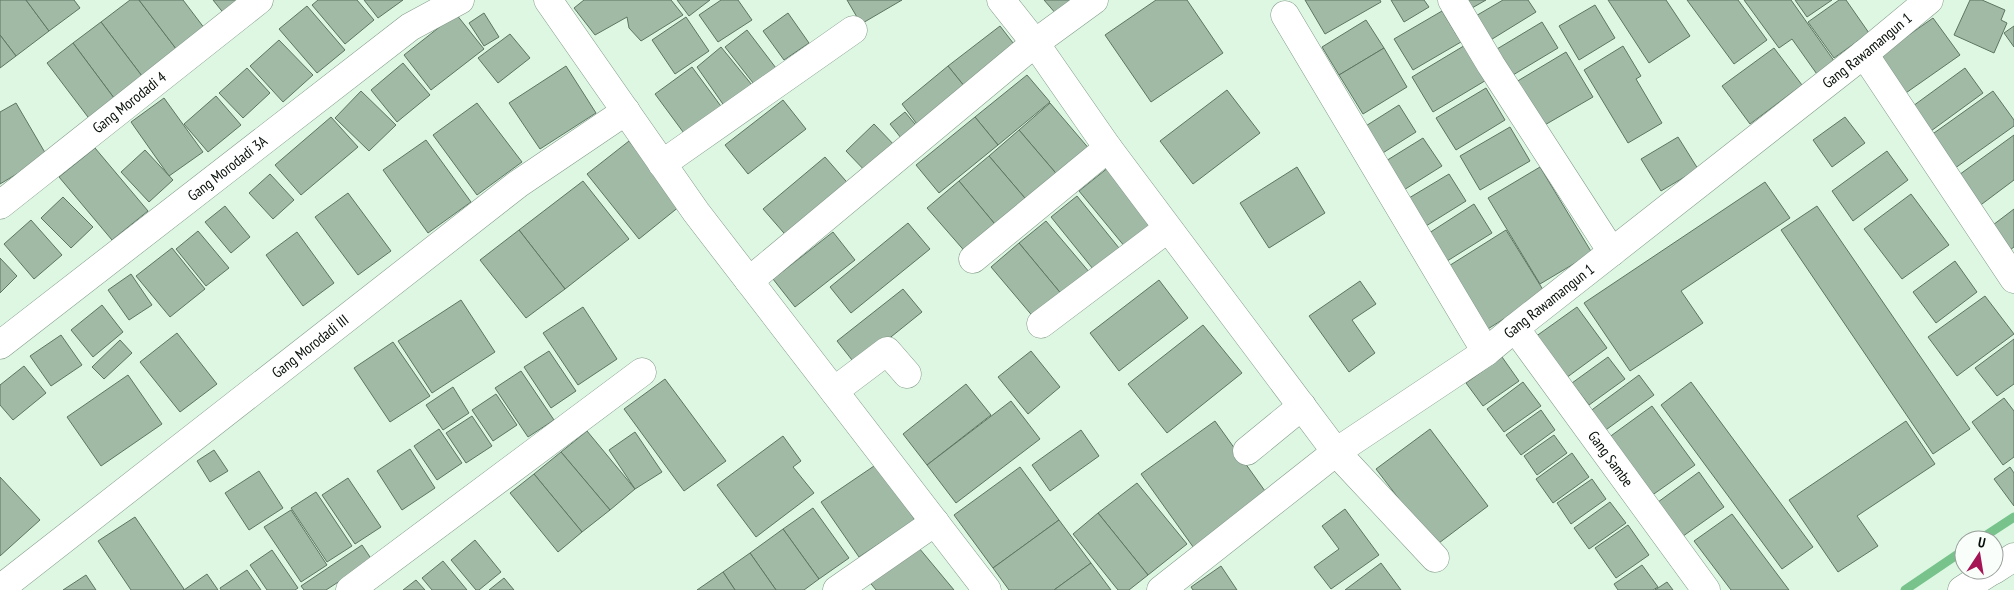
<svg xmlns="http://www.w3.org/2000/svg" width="2014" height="590" font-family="'PT Sans Narrow',sans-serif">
<rect width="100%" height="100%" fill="#ddf7e2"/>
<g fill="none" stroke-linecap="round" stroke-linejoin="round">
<g stroke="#77c38b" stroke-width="9">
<path d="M1979 540 2014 517"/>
<path d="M1905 590 1964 550"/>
</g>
</g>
<g fill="#a1baa6" stroke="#5d7562">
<path d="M0 0H26L49 31 16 56 0 35Z"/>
<path d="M26 0H74L80 8 49 31Z"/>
<path d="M130 0H139L180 54 145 80 101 22Z"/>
<path d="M139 0H183L208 33 180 54Z"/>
<path d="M213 0H243L225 15Z"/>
<path d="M318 0H357L374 20 345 44 312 5Z"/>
<path d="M364 0H403L378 18Z"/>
<path d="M584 0H671L683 15 641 41 629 28 627 17 595 35 574 8Z"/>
<path d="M677 0H710L689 16Z"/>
<path d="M721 0H738L752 20 718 42 699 15Z"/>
<path d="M847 0H902L861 24Z"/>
<path d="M1044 0H1075L1057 15Z"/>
<path d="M1156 0H1187L1223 53 1151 102 1105 35Z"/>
<path d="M1305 0H1380L1381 2 1325 34Z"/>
<path d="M1391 0H1424L1429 7 1404 22Z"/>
<path d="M1467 0H1486L1472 8Z"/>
<path d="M1503 0H1528L1536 12 1489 41 1474 17Z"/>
<path d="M1608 0H1666L1690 36 1649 63Z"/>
<path d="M1687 0H1738L1767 40 1734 64Z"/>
<path d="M1744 0H1791L1837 65 1819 77 1792 39 1779 48Z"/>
<path d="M1795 0H1832L1807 17Z"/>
<path d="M1839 0H1846L1869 33 1834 58 1808 22Z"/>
<path d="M1970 0H1982L2005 10 2001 20 2007 23 1994 53 1954 35Z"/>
<path d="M1595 5 1615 38 1579 60 1559 26Z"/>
<path d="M307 6 345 50 317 73 279 29Z"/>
<path d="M1442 11 1461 42 1413 70 1394 39Z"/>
<path d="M484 13 499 37 484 46 469 23Z"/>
<path d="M788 13 809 43 784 60 763 31Z"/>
<path d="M456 14 484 49 431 90 404 55Z"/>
<path d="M686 17 709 51 675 74 652 40Z"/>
<path d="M1933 18 1960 55 1903 95 1876 58Z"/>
<path d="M1366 20 1384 48 1339 75 1322 47Z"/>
<path d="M101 22 145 80 117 102 73 43Z"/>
<path d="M1542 22 1558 48 1513 75 1497 49Z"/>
<path d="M1000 26 1020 52 969 92 948 66Z"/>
<path d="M2014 26V47L2004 33Z"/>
<path d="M747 30 779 72 757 88 725 47Z"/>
<path d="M510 34 530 58 498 83 478 58Z"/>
<path d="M0 35 16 56 0 68Z"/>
<path d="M279 40 313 75 283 102 250 66Z"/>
<path d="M73 43 117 102 91 121 47 63Z"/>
<path d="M1467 44 1488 79 1433 112 1412 77Z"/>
<path d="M1623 46 1641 76 1636 79 1662 123 1628 143 1584 70Z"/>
<path d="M721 47 752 85 725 107 697 67Z"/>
<path d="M1384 48 1407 87 1363 114 1339 75Z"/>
<path d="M1774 48 1802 85 1750 124 1722 86Z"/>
<path d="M1566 52 1593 97 1543 126 1516 82Z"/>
<path d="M403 63 430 95 397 122 371 90Z"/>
<path d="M566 66 596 113 540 149 509 103Z"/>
<path d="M948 66 969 92 922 131 902 104Z"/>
<path d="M692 67 726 113 689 140 655 94Z"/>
<path d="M247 68 270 93 243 118 219 93Z"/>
<path d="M1965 68 1983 93 1931 131 1913 106Z"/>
<path d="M1027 75 1050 102 998 145 975 117Z"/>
<path d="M1486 88 1505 120 1456 150 1436 118Z"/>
<path d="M1227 90 1260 133 1193 184 1160 141Z"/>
<path d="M361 91 396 125 369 151 335 118Z"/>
<path d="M1993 91 2014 120V126L1951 171 1927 138Z"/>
<path d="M216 96 241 125 208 152 184 124Z"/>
<path d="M164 98 203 152 169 176 131 122Z"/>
<path d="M783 100 806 129 748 174 725 145Z"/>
<path d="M16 103 47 156 0 184V112Z"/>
<path d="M477 103 522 162 477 195 433 135Z"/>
<path d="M1050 103 1091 151 1060 178 1019 130Z"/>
<path d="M1399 105 1416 132 1378 156 1361 129Z"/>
<path d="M905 112 920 130 905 143 890 124Z"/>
<path d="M331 117 358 147 301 195 275 165Z"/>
<path d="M975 117 998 145 939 193 916 165Z"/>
<path d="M1845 117 1865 143 1832 167 1813 140Z"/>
<path d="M874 124 898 149 870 176 846 151Z"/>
<path d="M1510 127 1530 161 1480 190 1460 156Z"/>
<path d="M1019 130 1060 178 1030 204 989 156Z"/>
<path d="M2014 135V180L1974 210 1952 180Z"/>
<path d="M1678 137 1698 169 1661 191 1641 159Z"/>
<path d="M1423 138 1442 166 1399 193 1381 164Z"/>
<path d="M426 140 471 202 428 233 383 170Z"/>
<path d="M629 141 680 206 639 239 587 174Z"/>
<path d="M95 148 148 211 112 240 59 177Z"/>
<path d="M145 150 173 180 149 202 121 172Z"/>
<path d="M1887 151 1908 180 1853 221 1832 191Z"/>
<path d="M989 156 1030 204 999 229 959 181Z"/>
<path d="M825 157 852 188 790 240 763 209Z"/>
<path d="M1109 167 1160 228 1130 253 1079 191Z"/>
<path d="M1297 167 1325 213 1269 248 1240 203Z"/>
<path d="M1540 167 1592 253 1540 284 1488 198Z"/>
<path d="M270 174 294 200 273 219 249 193Z"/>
<path d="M1449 174 1466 201 1426 226 1409 198Z"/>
<path d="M583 181 629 239 565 289 519 230Z"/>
<path d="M959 181 999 229 968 255 927 208Z"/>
<path d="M1765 182 1790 218 1681 291 1703 323 1630 371 1584 303Z"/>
<path d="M348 193 391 251 358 275 315 217Z"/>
<path d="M1911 194 1949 245 1902 279 1864 229Z"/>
<path d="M1077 196 1119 248 1093 269 1051 217Z"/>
<path d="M63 197 93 227 71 248 41 218Z"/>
<path d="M1474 204 1492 233 1444 263 1426 235Z"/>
<path d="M225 206 250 237 231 253 205 222Z"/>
<path d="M1817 206 1970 429 1933 454 1781 230Z"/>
<path d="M2014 209V247L2007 252 1989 228Z"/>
<path d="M31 220 62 255 34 279 4 244Z"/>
<path d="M1046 221 1090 273 1063 296 1019 243Z"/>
<path d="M908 223 930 249 851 313 830 287Z"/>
<path d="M519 230 565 289 526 318 480 260Z"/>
<path d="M1506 230 1545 293 1483 332 1444 269Z"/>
<path d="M198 231 229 268 206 286 176 249Z"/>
<path d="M297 232 334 283 303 306 266 255Z"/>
<path d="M833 232 855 260 795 307 773 279Z"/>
<path d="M1019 243 1063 296 1035 319 991 267Z"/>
<path d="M172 248 205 289 170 317 136 276Z"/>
<path d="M0 258 17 276 0 293Z"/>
<path d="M1955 261 1977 292 1936 323 1913 292Z"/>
<path d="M131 274 152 305 129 320 108 290Z"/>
<path d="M1159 280 1188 318 1119 371 1090 333Z"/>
<path d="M1360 281 1376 304 1352 320 1375 353 1349 372 1309 316Z"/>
<path d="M903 289 922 312 856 365 837 341Z"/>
<path d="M1985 296 2014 334 1957 376 1928 337Z"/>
<path d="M461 300 495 352 432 393 398 341Z"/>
<path d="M102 305 123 332 93 357 71 330Z"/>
<path d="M583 307 617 359 578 385 543 333Z"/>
<path d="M1577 307 1607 348 1566 378 1535 337Z"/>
<path d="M1203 325 1242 373 1167 433 1128 384Z"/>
<path d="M177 333 217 384 180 412 140 362Z"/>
<path d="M61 335 82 365 51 386 30 356Z"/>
<path d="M2014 339V384L1997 396 1975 368Z"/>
<path d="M120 340 132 353 104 379 92 367Z"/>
<path d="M393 342 430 396 390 422 354 368Z"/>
<path d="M549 351 576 391 551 408 524 367Z"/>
<path d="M1031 351 1060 387 1028 414 998 377Z"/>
<path d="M1502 357 1519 381 1483 406 1466 383Z"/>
<path d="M1608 357 1625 379 1589 405 1572 383Z"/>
<path d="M24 366 46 393 13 420 0 405V385Z"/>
<path d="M521 371 554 420 528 437 495 388Z"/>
<path d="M128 375 162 424 101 466 67 417Z"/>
<path d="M1639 375 1654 395 1603 432 1589 412Z"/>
<path d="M665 379 726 461 684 491 624 409Z"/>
<path d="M1523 382 1541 406 1504 432 1487 409Z"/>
<path d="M1691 382 1813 547 1782 569 1661 405Z"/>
<path d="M966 384 991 415 927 465 903 434Z"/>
<path d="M453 387 469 413 443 430 426 405Z"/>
<path d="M496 394 517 425 493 441 472 410Z"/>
<path d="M2004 398 2014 411V457L2003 465 1972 422Z"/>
<path d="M1011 401 1040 439 956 503 927 465Z"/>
<path d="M1652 406 1695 465 1651 496 1608 438Z"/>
<path d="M1541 410 1555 430 1521 455 1506 435Z"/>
<path d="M472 416 492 446 466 463 446 433Z"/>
<path d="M1215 421 1270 498 1196 551 1141 474Z"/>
<path d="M1906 421 1935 464 1857 516 1878 546 1838 572 1789 500Z"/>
<path d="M439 429 462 463 437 480 414 446Z"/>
<path d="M1430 429 1488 506 1435 546 1376 469Z"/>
<path d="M1081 430 1099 456 1050 491 1032 465Z"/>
<path d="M587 431 635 489 610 510 561 452Z"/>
<path d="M635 432 662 472 635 489 609 450Z"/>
<path d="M1554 435 1567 453 1537 475 1524 456Z"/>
<path d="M783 436 801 461 793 467 814 493 756 537 717 485Z"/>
<path d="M410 449 435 488 402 510 377 471Z"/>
<path d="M214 450 228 471 210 482 197 461Z"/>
<path d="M561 452 610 510 582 532 534 474Z"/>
<path d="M1572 453 1589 477 1553 503 1536 479Z"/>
<path d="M877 464 915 520 859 557 821 502Z"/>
<path d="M1020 467 1059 520 993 568 954 515Z"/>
<path d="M2010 467 2014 473V506L1994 479Z"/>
<path d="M259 471 283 508 249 530 225 493Z"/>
<path d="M1699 472 1724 507 1679 539 1654 505Z"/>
<path d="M534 474 582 532 558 552 510 493Z"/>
<path d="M0 477 40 520 0 556Z"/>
<path d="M348 478 381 527 355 544 322 495Z"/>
<path d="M1592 479 1606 499 1571 524 1557 503Z"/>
<path d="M1137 483 1187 544 1148 575 1098 513Z"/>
<path d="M316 492 352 546 327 562 291 508Z"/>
<path d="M1610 502 1626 523 1589 549 1574 528Z"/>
<path d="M813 508 849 558 819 579 783 529Z"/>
<path d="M1345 509 1379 555 1331 589 1314 567 1339 549 1322 526Z"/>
<path d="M291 510 327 565 301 582 264 527Z"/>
<path d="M1098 513 1148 575 1129 590H1118L1073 534Z"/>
<path d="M1732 514 1789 590H1731L1694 541Z"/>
<path d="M135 517 184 589 183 590H131L98 541Z"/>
<path d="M1059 520 1091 563 1054 590H1009L993 568Z"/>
<path d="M1628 525 1649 555 1616 578 1595 548Z"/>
<path d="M783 529 819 579 804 590H776L750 553Z"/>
<path d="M475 540 501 572 479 590H476L451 560Z"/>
<path d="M914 542 954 590H876L868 580Z"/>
<path d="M362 545 372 560 326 590H304L301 586Z"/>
<path d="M272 550 298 588 295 590H267L250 565Z"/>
<path d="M750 553 776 590H735L723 572Z"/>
<path d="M443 561 467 590H432L422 578Z"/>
<path d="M1091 563 1111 590H1054Z"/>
<path d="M1381 563 1401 590H1345Z"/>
<path d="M1642 565 1658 587 1653 590H1618L1614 584Z"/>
<path d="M1221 566 1237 590H1193L1191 587Z"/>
<path d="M247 570 261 590H221L220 588Z"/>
<path d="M723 572 735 590H697Z"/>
<path d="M207 574 218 590H184Z"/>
<path d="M86 575 96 590H63Z"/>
<path d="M504 578 514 590H489Z"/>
<path d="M416 580 425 590H403Z"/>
<path d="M1667 582 1673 590H1655Z"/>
</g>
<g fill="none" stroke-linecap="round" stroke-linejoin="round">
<defs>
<g id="minor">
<path d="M548 0 696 212 987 590"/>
<path d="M1001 0 1035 43 1108 148 1336 452 1435 558"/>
<path d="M1452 0 1491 65 1612 252"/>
<path d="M1285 15 1486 352"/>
<path d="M1864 54 2014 279"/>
<path d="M662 164 853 30"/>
<path id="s1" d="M0 205 259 0"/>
<path d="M973 259 1108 148"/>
<path d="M749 281 1035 43 1094 0"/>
<path d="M1041 324 1167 229"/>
<path id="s2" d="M1515 328 1706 590"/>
<path id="s3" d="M0 345 410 27 460 0"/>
<path d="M834 391 887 351 907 374"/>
<path d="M1247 451 1302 406"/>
<path d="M1994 570 2014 557"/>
<path id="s4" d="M0 589 518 184 626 111"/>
<path d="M350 590 642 372"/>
<path d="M837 590 935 522"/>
<path id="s5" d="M1161 590 1336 452 1486 352 1515 328 1864 54 1929 0"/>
<path d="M1962 590 1993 570"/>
</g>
</defs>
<use href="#minor" stroke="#839b88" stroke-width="29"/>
<use href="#minor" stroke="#fff" stroke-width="28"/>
</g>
<g text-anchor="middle" stroke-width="4" stroke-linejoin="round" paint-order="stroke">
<g font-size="15" fill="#060e07" stroke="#f9fefa">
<text dy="5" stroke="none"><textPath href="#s5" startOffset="889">Gang Rawamangun 1</textPath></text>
<text dy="5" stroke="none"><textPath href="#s1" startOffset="165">Gang Morodadi 4</textPath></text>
<text dy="5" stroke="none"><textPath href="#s3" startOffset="288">Gang Morodadi 3A</textPath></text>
<text dy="5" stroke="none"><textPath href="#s5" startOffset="484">Gang Rawamangun 1</textPath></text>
<text dy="5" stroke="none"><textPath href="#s4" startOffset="394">Gang Morodadi III</textPath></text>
<text dy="5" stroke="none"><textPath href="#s2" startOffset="162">Gang Sambe</textPath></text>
</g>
</g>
<g transform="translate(1979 555) rotate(12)"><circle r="24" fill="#f9fefa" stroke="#989e99"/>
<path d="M0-4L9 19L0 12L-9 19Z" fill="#a51555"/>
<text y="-8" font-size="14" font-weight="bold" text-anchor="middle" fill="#060e07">U</text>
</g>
</svg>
